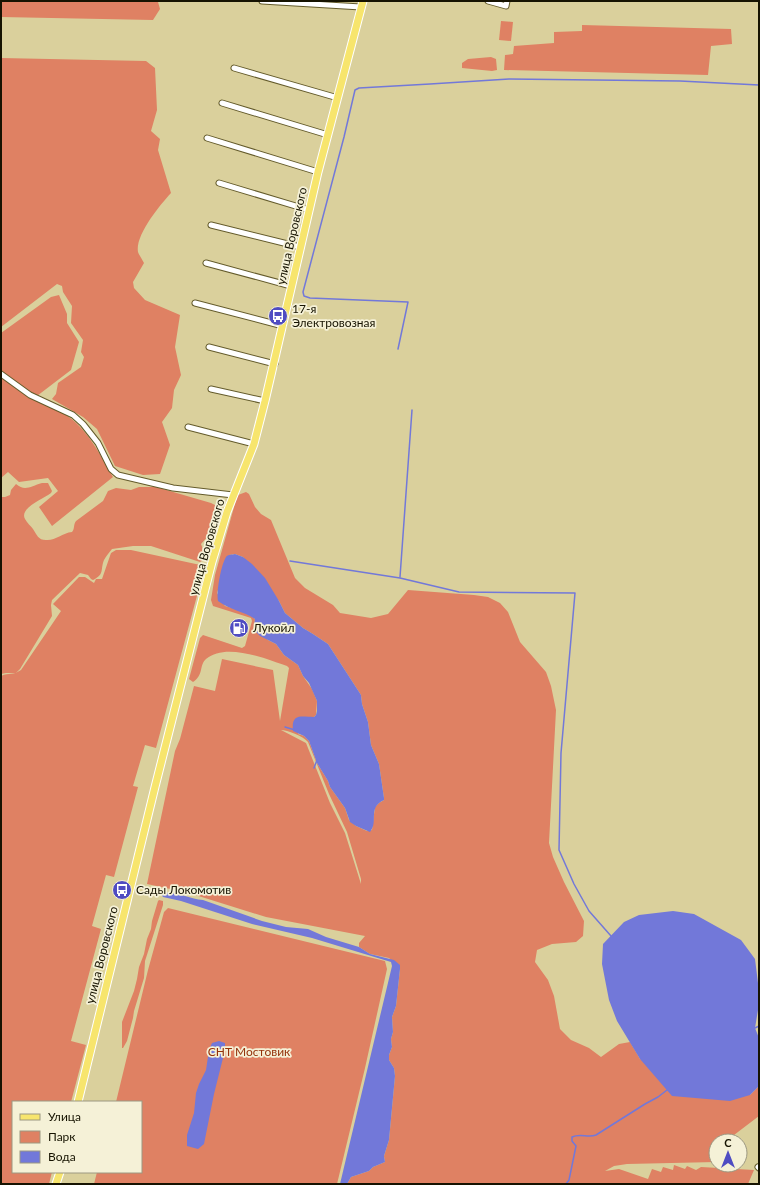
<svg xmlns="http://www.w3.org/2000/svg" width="760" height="1185" font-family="Lato,sans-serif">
<rect width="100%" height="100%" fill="#dad09c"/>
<g fill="#df8163" fill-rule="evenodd">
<path d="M1 1 158 2 160 9 153 20 1 17Z"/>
<path d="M501 21 513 22 511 41 499 40Z"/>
<path d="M582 25 731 29 732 44 711 46 708 75 504 70 505 55 513 54 514 46 554 43V32L582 31Z"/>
<path d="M491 57 496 59 497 70 492 71 462 68V63L468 59Z"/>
<path d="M1 58 146 61 155 68 157 110 151 131 160 139 158 150 171 193C160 205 135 235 138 252 139 255 142 259 144 263L133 282 134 288 145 300 180 315 175 347 181 375 174 390 172 408 162 422 170 445 160 474 143 475 115 466 97 429 83 417 52 399 56 394 58 383 81 367 84 357 81 352 83 340 71 323 72 306 63 292 62 286 57 284 1 327Z"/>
<path d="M59 295 67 314V323L79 342 71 370 33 399C43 404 54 408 64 414 86 426 101 456 113 477L52 526 39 507 58 491 48 478 19 482 8 472 1 478V333L51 297Z"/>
<path d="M42 483H48L52 491 51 493C43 499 19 508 25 519 27 523 31 526 33 529 37 535 38 540 46 540 55 541 62 533 72 532 75 529 73 525 76 521L103 501 108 491 116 488 131 490 139 487H156L211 503 217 506 218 509 211 522 209 535 201 544C203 550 208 559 200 562L151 546H133L112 549C109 553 106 556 104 560 100 570 105 574 93 580L91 579 88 575 80 573 52 600 51 605 52 616 20 669 16 673H6L1 674V497H5L10 495 11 490 16 484C25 492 31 486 42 483Z"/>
<path d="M246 492 249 494 255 507 261 514 271 520 295 578 305 588 333 605 340 613 371 618 388 614 408 590 474 595 488 597 500 603 508 612 520 642 546 672 551 686 556 710 549 843 553 857 564 882 584 921 583 936 576 942 552 944 537 950 535 962 548 980 554 996 560 1029 571 1040 589 1048 601 1057 619 1044 630 1042 640 1059 750 1095 759 1086V1116L734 1135 716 1141 714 1149 716 1162 627 1164 614 1166 605 1171 619 1169 648 1179 652 1169 661 1172 663 1167 673 1170 674 1165 685 1169 687 1166 696 1170 701 1167 754 1170 748 1184H347L351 1177 369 1171 373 1167 385 1162 384 1156 389 1140 395 1076 394 1068 389 1060V1055L392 1047 391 1039 393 1032 392 1017 396 1006 400 969 389 958 370 954 359 947V943L365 936 266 917 189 893 147 884 175 751 180 739 194 686 215 691 222 659 273 670 280 721 289 668 287 666C266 659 226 642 206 659 199 665 204 675 193 682L189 679 200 638 203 635 242 648 245 646 252 621 251 618 213 606 211 600 215 575 236 500 238 495ZM235 554 243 557 279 601 285 613 303 628 313 634 328 644 361 695 362 704 368 722 371 745 379 764 384 798V800L379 803 375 807 372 830 367 831 356 826 349 820 345 808 330 787 328 781 317 763 309 741 304 736 298 734 309 717H314L316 715 317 701 312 689 303 676 298 665 284 655 276 644 268 640 254 627 255 619 246 612 225 606 217 593 229 555ZM281 730C287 730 303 736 308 742L329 794 347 832 361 879V884L345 833 330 803 306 743Z"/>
<path d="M116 550H131L205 566 156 748 145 745 133 786 138 787 114 877 106 875 92 926 101 929 71 1041 86 1045 71 1102H13V1172H52L49 1184H1V676C10 672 12 676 21 670L61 611 53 604 79 577H85L94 583 96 579H102L111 553Z"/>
<path d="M159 900 163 901V905L145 961 144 978 134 1011 133 1018 127 1041 123 1048H122V1022L134 991 137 979 139 967 144 954 147 939 151 929 152 921 158 901Z"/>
<path d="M168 908 385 961 387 969 365 1068 337 1184H94L97 1172H141V1102H116L148 970 164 912Z"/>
</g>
<g fill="#7278d9">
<path d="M235 554 243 557 252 564 265 578 279 601 285 613 303 628 313 634 328 644 361 695 362 704 368 722 371 745 379 764 384 798V800C367 808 379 821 370 832L356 826 350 822 345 808 330 787 328 781 317 763 309 741 304 736 293 731C291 713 301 717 314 717L316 715 317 711V701L309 683 303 676 298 665 284 655 276 644 260 636 256 632 254 627 255 619C243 611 230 610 218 601 216 593 221 565 226 557 228 554 232 555 235 554Z"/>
<path d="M162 893C177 891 189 899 203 900L262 921 286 927 308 929 326 937 359 947 370 954 394 960 400 965V969L396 1006 392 1017 393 1032 391 1039 392 1047 389 1055V1060L394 1068 395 1076 389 1140 384 1156 385 1162 373 1167 369 1171 351 1177 347 1184H340L392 966 391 962 312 938 252 924 181 901 163 897 161 894Z"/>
<path d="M673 911 694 914 741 940 755 959 759 991V1004L755 1028 759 1038V1086L750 1095 730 1101 672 1096 640 1059 617 1021 609 1000 602 964 603 944 624 922 639 915Z"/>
<path d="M219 1041 225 1043V1050L214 1094 204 1144 198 1149 187 1146V1135L194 1113 196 1093 199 1084 206 1070 209 1050 212 1043Z"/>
</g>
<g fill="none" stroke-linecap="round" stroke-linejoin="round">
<g stroke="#7278d9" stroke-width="1.5">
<path d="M398 349 408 302 310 298 304 296 303 292 344 137 355 90 359 88 430 84 509 79 680 81 759 85"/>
<path d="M290 561 400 578 459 592 575 593 561 753 559 850 574 884 589 911 611 936"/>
<path d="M400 577 412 410"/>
<path d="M285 727 295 730"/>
<path d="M314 768 317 760"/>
<path d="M755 1028 759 1026"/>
<path d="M566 1184 569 1180 576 1146 572 1141V1137C580 1133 588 1138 596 1135L645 1104 658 1097 667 1090"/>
</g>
<defs>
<g id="minor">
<path d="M262 1 361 7"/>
<path d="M488 1 506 6 507 1"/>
<path d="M234 68 338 98"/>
<path d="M222 103 328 135"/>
<path d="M207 138 318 172"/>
<path d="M219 183 309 210"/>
<path d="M211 225 300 247"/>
<path d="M206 263 291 286"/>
<path d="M195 303 283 326"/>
<path d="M209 347 275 364"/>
<path d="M1 374 30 395 73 415 83 424 98 443 111 469 118 475 173 488 233 495"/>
<path d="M211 389 265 401"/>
<path d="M188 427 254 444"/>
<path d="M758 1167 759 1168"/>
</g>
<g id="major">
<path d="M78 1102 155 787 212 562 227 512 254 444 265 401 318 172 363 1"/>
<path d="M56 1184 60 1172"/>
</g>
</defs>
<use href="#minor" stroke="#645b2b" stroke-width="7"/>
<use href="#major" stroke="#fff" stroke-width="9"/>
<use href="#minor" stroke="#fff" stroke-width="5"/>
<use href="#major" stroke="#f7e56d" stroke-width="7"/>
</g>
<defs>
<symbol id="bus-disc" viewBox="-11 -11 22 22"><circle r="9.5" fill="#4f4cc2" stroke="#f5f1d7"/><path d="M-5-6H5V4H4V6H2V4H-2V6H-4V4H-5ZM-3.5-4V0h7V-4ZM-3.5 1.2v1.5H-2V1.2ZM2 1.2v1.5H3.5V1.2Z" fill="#fff"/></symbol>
<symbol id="fuel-disc" viewBox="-11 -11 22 22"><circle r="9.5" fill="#4f4cc2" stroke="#f5f1d7"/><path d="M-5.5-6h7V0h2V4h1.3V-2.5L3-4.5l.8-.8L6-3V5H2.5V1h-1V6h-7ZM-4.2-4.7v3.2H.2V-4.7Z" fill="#fff"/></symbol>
</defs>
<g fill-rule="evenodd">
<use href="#bus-disc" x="267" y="305" width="22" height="22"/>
<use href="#fuel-disc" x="228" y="617" width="22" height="22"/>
<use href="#bus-disc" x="111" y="879" width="22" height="22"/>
</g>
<g text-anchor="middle" stroke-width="3.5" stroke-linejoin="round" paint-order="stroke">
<g font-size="12" fill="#161301" stroke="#f5f1d7">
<text transform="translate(292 236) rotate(-77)" y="4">улица Воровского</text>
<text transform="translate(207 547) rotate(-74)" y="4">улица Воровского</text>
<text transform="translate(102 955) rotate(-76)" y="4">улица Воровского</text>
</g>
<g font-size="12" fill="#161301" stroke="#f5f1d7" text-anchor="start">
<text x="292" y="313">17-я<tspan x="292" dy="14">Электровозная</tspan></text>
<text x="253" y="632">Лукойл</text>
<text x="136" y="894">Сады Локомотив</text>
</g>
<g font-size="12" fill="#94310a" stroke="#f5f1d7">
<text x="249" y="1056">СНТ Мостовик</text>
</g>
</g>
<rect width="760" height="1185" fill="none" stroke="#161301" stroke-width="4"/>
<rect x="12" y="1101" width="130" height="72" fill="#f5f1d7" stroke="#9c9881"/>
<rect x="20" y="1114" width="20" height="6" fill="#f7e56d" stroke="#9c9881"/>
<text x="48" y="1121" font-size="12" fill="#161301">Улица</text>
<rect x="20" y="1131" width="20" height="12" fill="#df8163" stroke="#9c9881"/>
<text x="48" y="1141" font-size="12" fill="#161301">Парк</text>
<rect x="20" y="1151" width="20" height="12" fill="#7278d9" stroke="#9c9881"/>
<text x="48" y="1161" font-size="12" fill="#161301">Вода</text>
<g transform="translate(728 1153)"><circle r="19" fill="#f5f1d7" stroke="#9c9881"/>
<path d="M0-3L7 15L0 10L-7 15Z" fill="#4f4cc2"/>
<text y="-6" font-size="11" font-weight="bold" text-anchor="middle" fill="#161301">С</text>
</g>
</svg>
